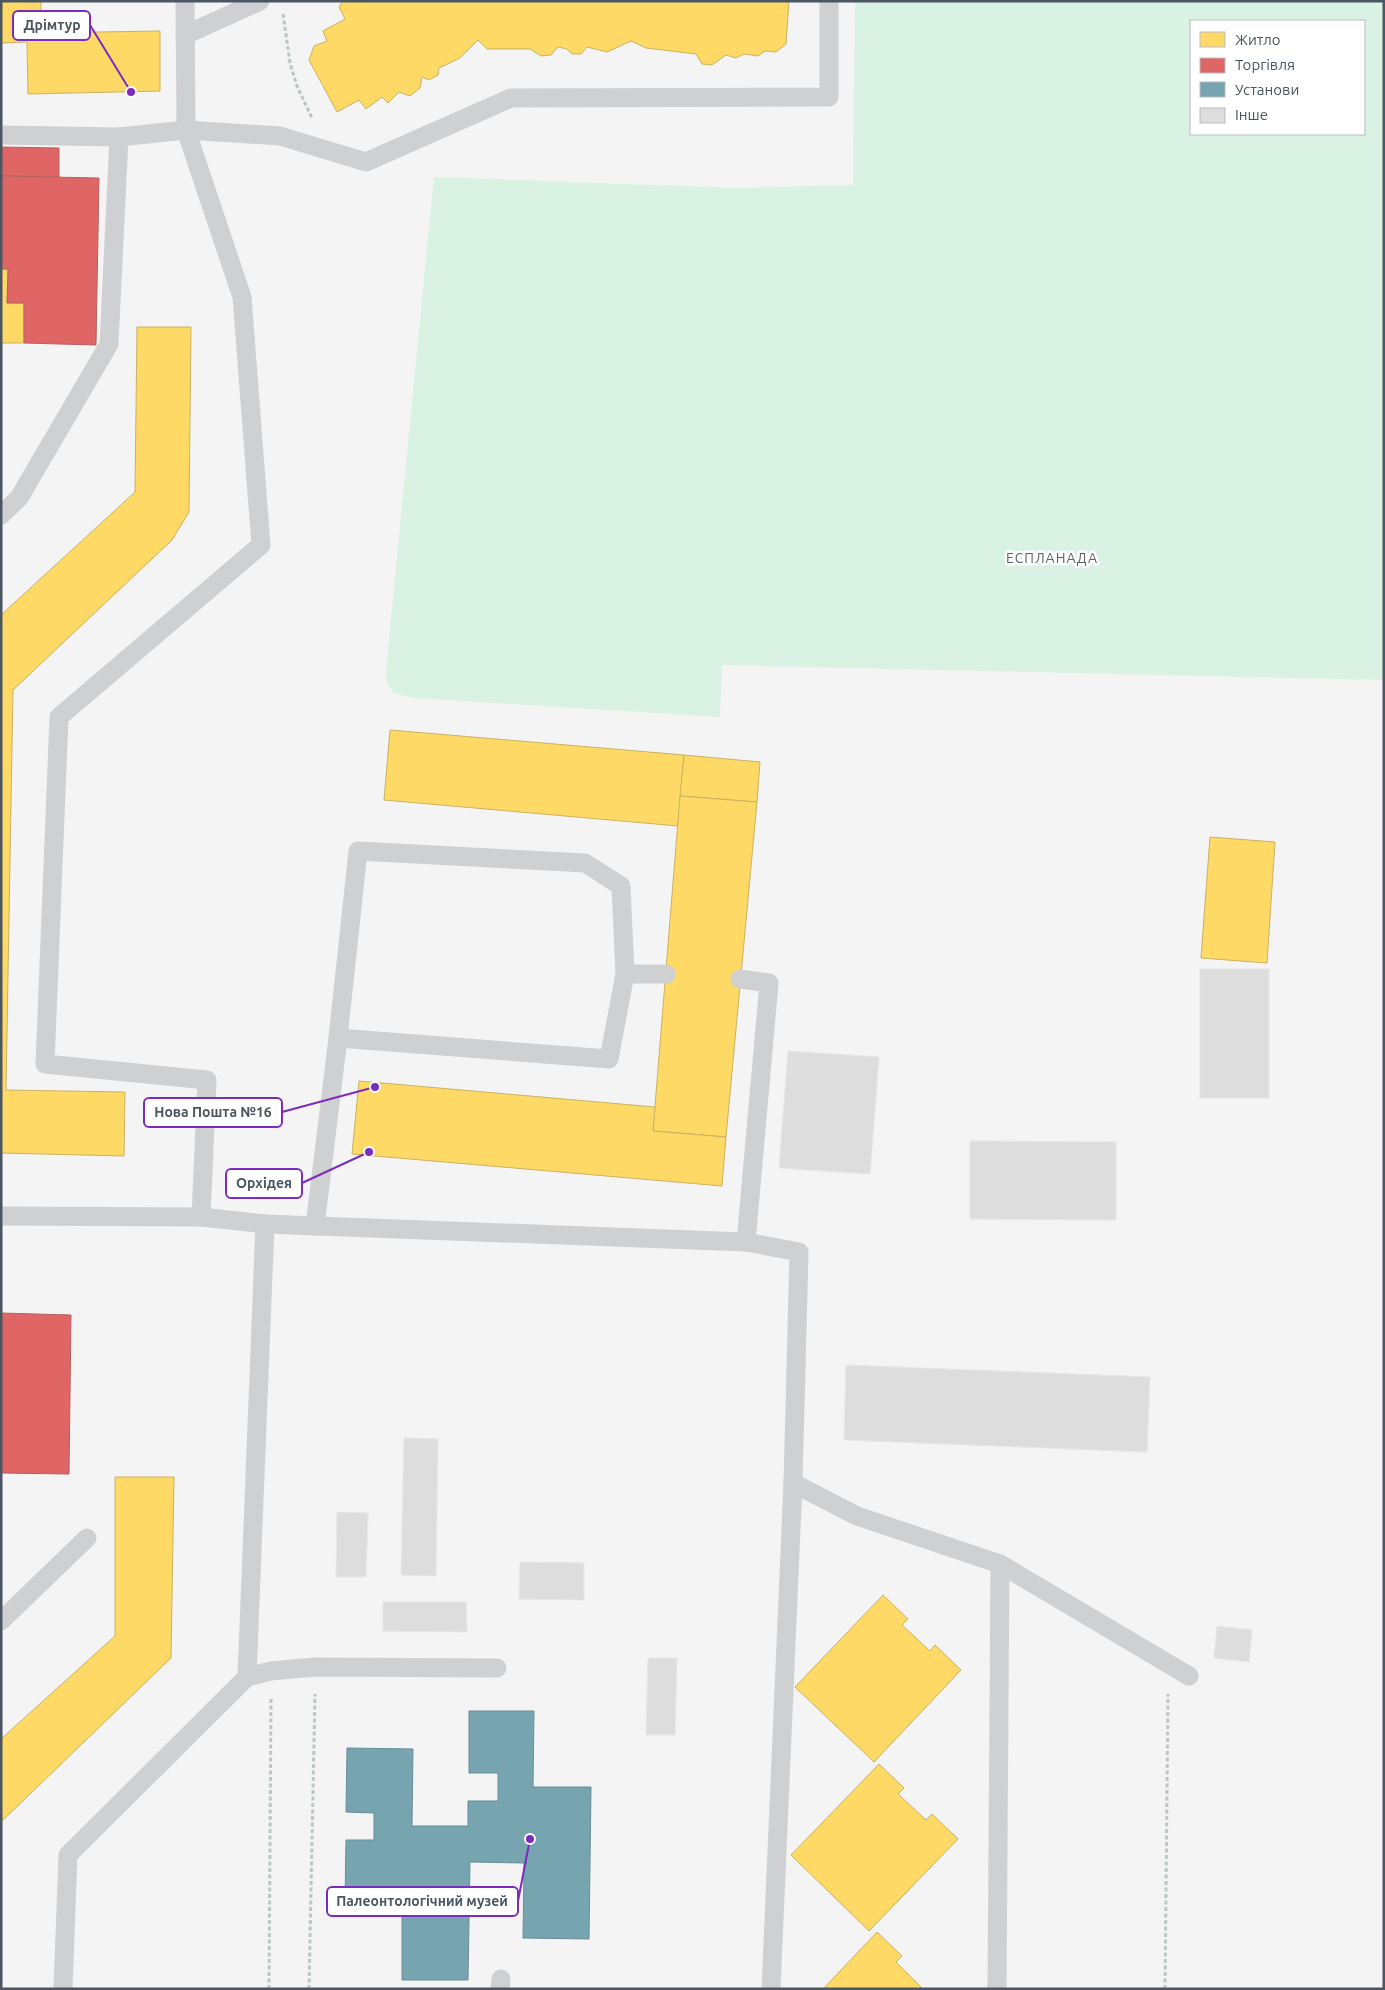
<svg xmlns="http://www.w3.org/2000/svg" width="1385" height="1990" font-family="Ubuntu,sans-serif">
<rect width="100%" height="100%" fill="#f4f4f4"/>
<path fill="#d9f2e3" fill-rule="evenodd" d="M855 1H1384V680L722 665 720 717 415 698 393 693 386 680 387 660 434 177 734 188 853 185ZM1191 21H1364V134H1191Z"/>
<g fill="#ffd966" stroke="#c9b264">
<path d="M1 1H41L40 33 160 31V91L28 94 27 42 1 43Z"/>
<path d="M343 1H789L786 44 776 52 765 51 758 56 744 54 736 58 726 55 712 65 702 64 696 54 646 48 631 41 607 52 587 47 581 54H572L567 49 558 47 551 55 541 56 530 49H487L478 40 460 58 439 68 438 75 429 80 422 77 420 88 410 96 399 92 388 103 382 97 366 109 359 100 337 112 309 60 314 46 327 41 323 31 345 19 339 7Z"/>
<path d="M1 269H8L7 303H24V343H1Z"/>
<path d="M137 327H191L189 512 172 540 13 690 6 1090 125 1092 124 1156 1 1153V615L135 492Z"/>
<path d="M390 730 684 755 678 826 384 800Z"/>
<path d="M684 755 760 762 757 802 680 796Z"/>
<path d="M680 796 757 802 726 1137 653 1131Z"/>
<path d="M1210 837 1275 842 1267 963 1201 958Z"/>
<path d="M359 1081 655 1107 653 1131 726 1137 722 1186 352 1154Z"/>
<path d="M115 1477H174L171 1658 1 1822V1739L115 1636Z"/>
<path d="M883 1595 908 1619 902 1625 930 1651 935 1645 961 1670 874 1762 795 1687Z"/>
<path d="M879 1764 904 1788 898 1794 926 1820 932 1814 958 1839 869 1931 791 1855Z"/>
<path d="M877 1932 902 1956 896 1962 923 1989H823Z"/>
</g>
<g fill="#e06666" stroke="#b36164">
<path d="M1 147 59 148V177L1 176Z"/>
<path d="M1 176 99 178 96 345 24 343V303H7L8 269H1Z"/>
<path d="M1 1313 71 1315 69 1474 1 1473Z"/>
</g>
<path fill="#76a5af" stroke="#698d98" d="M469 1711H534L533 1787H591L589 1939 523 1938 524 1863 470 1862 468 1980H402V1903L345 1902 346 1840H374V1813L346 1812 347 1748 413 1749 412 1826H468V1801H498V1773H469Z"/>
<g fill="#ddddde" stroke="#e5e6e7">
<rect x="1200" y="969" width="69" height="129"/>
<path d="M788 1051 879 1057 870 1174 779 1168Z"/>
<path d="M970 1141 1116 1142V1220L970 1219Z"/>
<path d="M846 1365 1150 1377 1147 1452 844 1440Z"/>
<path d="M404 1438 438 1439 436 1576 401 1575Z"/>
<path d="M337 1512 368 1513 366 1577H336Z"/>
<path d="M520 1562 584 1563V1600L519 1599Z"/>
<path d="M383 1602H466L467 1632 383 1631Z"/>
<path d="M1217 1626 1252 1630 1249 1662 1214 1658Z"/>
<path d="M648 1658H677L675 1735H646Z"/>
</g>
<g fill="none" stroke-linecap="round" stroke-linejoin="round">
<g stroke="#bcc7c4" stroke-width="3" stroke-dasharray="4 2.5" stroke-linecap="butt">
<path d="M283 14 290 63 297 86 312 118"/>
<path d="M269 1989 271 1699"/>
<path d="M309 1989 315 1694"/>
<path d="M1165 1989 1168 1694"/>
</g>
<g stroke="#ced0d2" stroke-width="19">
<path d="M185 1 186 130 242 297 261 545 59 717 45 1064 207 1080 201 1217"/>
<path d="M185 35 260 1"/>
<path d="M1 135 119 137 186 130 280 136 366 162 511 98 829 97V1"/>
<path d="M1 515 19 498 109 344 119 137"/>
<path d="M740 979 769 983 746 1242"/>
<path d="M338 1038 358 851 585 863 621 886 625 974"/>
<path d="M1 1216 201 1217 265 1224 746 1242 799 1252 793 1483 857 1516 1000 1564 1189 1676"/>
<path d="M315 1226 338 1038 609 1059 625 974H666"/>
<path d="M1 1621 87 1538"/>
<path d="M247 1677 271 1671 315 1667 497 1668"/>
<path d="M63 1989 68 1855 247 1677 265 1224"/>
<path d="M500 1989 501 1979"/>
<path d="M771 1989 793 1483"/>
<path d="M997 1989 1000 1564"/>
</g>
</g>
<g text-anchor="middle" stroke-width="5" stroke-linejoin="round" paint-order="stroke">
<g font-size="14" letter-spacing="1" fill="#5f6368" stroke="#fff">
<text x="1052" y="563">ЕСПЛАНАДА</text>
</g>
</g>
<path fill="none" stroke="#7b2cbf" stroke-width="2" d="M131 92L90 25M375 1087L282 1112M369 1152L302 1183M530 1839L518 1901"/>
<g fill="#7b2cbf" stroke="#fff" stroke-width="2">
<circle cx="131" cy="92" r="5"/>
<circle cx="375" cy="1087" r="5"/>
<circle cx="369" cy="1152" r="5"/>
<circle cx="530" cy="1839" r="5"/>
</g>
<g fill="#fff" stroke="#7b2cbf" stroke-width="2">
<rect x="13" y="11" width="77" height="29" rx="5"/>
<rect x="144" y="1098" width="138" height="29" rx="5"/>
<rect x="226" y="1169" width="76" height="29" rx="5"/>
<rect x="327" y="1887" width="191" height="29" rx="5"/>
</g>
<g font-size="14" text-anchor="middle" font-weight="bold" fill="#4a5661">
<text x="52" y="30">Дрімтур</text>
<text x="213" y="1117">Нова Пошта №16</text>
<text x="264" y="1188">Орхідея</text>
<text x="422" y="1906">Палеонтологічний музей</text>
</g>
<rect width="1385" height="1990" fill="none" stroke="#4a5661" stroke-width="5"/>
<rect x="1190" y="20" width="175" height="115" fill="#ffffff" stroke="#b7bbc0"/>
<rect x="1200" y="32" width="25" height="15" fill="#ffd966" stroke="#b7bbc0"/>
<text x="1235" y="45" font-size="15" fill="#4a5661">Житло</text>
<rect x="1200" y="58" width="25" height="15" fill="#e06666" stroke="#b7bbc0"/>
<text x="1235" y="70" font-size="15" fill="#4a5661">Торгівля</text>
<rect x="1200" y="82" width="25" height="15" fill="#76a5af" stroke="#b7bbc0"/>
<text x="1235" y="95" font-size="15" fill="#4a5661">Установи</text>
<rect x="1200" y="108" width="25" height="15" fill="#ddddde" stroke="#b7bbc0"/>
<text x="1235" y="120" font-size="15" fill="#4a5661">Інше</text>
</svg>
